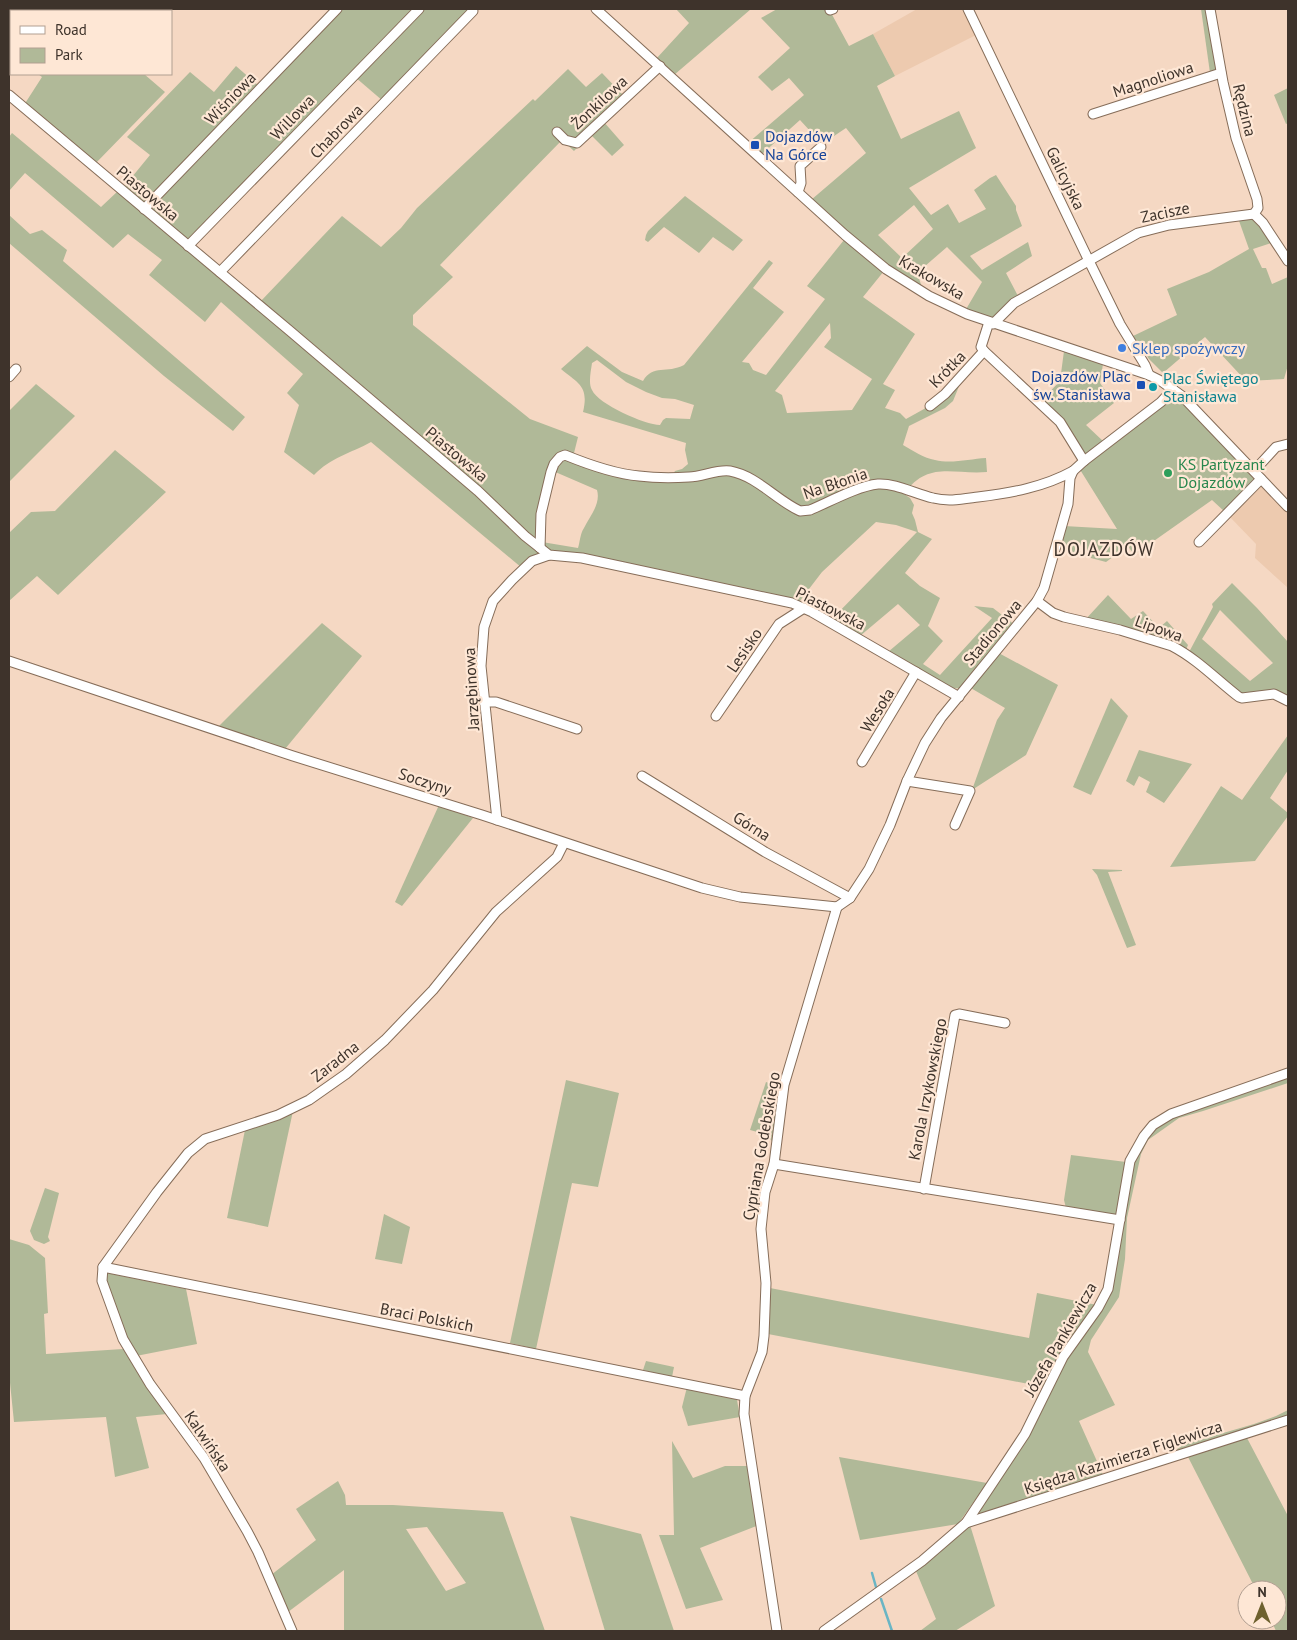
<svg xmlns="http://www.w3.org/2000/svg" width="1297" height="1640" font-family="'PT Sans',sans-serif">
<rect width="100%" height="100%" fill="#f5d8c3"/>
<g fill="#edcaaf">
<path d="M917 9H966L978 34 895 76 873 34Z"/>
<path d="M1261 481 1288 510V588L1255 558 1256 544 1228 515Z"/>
</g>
<g fill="#b0b998" fill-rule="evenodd">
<path d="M340 9H415L188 244 146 209Z"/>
<path d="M421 9H472L383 101 355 77Z"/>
<path d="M676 9H751L674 75 656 59 689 23Z"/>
<path d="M777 9H829L849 46 873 34 895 76 877 86 901 139 959 111 976 148 909 188 931 215 948 204 959 223 986 209 974 190 990 178 996 175 1016 206V210L1022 226 970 256 982 270 1028 242 1032 256 1006 273 1019 298 992 322 965 311 982 282 947 247 917 273 923 290 867 250 811 200 866 153 846 128 822 144 800 120 761 155 748 143 804 95 789 78 772 91 758 77 790 48 761 18ZM914 205 933 229 902 258 878 235Z"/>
<path d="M1201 9H1208L1218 71 1210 73Z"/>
<path d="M236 66 259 86 143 206 123 188 150 155 127 137 190 72 214 92Z"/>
<path d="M568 69 586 87 602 73 624 96 576 142 566 139 554 127 553 130 563 140 577 145 603 121 624 145 612 156 590 134 574 151 562 140 440 265 453 277 413 315V325L530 419 578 437 573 457 559 456 538 545 260 302 342 216 381 247 401 228 417 208 533 99 535 101Z"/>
<path d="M38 74H144L165 92 94 165 24 105 42 77Z"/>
<path d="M1288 88V123L1286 124 1274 95Z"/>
<path d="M12 133 101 207 119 190 287 331 545 554 522 568 371 442C351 453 330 458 314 475L284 452 299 405 287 393 303 374 221 302 205 322 149 275 162 260 128 234 113 248 25 173 9 191V137Z"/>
<path d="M685 196 743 240 733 251 713 237 699 253 664 227 648 242 645 240 646 235 648 231Z"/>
<path d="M9 215 30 234 42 230 67 250 63 261 245 417 233 431 164 376 9 243Z"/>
<path d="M1254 216 1274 242 1253 249 1262 268H1266L1272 284 1288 277V365L1284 379 1246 381 1205 337 1163 373 1149 359 1133 336 1177 315 1167 289 1209 272 1249 249 1238 218Z"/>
<path d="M844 240 884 271 863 297 915 334 883 384 895 390 885 408 900 413 906 419 924 409 962 379 953 401 945 408 909 426 903 445C913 451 924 458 935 460 951 464 970 459 986 458L987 472C953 475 928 460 904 494L910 498 914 505 912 513 915 520 918 532 932 539 905 573 920 586 940 598 928 626 943 641 923 664 940 675 992 618 974 606 993 608 1015 625 961 688 949 689 888 652 920 625 898 604 860 636 831 620 917 532 896 525 876 522 822 572 799 602 550 553 541 547 542 542 578 548C580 542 580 534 584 528 590 516 601 504 597 490L553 471 557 465 566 458 670 479 675 471 682 469 688 464 685 450 686 443 583 412C589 386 579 384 561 369L587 346 622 372 643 381C653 364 667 374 684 365L769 260 773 263 753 288 784 312 742 362 749 363 753 370 766 375 825 299 807 286ZM830 323 831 338 824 347 872 379 852 410 787 413 782 395 775 391ZM597 360 626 382 646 392 662 398 675 399 694 405 690 419 666 418 663 420 660 425C645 425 598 404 592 390 588 383 591 371 592 363Z"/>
<path d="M1064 351 1103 364 1100 383 1114 403 1086 425 1104 442 1084 458 1041 401 1060 381Z"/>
<path d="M36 384 75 416 9 482V411Z"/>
<path d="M1175 394 1259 479 1225 512 1212 500 1134 555 1128 546 1106 562 1057 549 1064 526 1117 529 1079 468Z"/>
<path d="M115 450 166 492 58 595 37 576 9 601V533L31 512 55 511Z"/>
<path d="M1232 583 1257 608 1288 642V699L1244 696 1188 654 1213 607 1212 604ZM1220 610 1273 663 1250 681 1202 639Z"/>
<path d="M1108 595 1131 619 1143 611 1159 628 1167 621 1188 645 1185 652 1085 620Z"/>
<path d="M322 623 362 656 285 749 218 727Z"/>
<path d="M995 651 1058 685 1026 755 972 790 997 720 1005 708 969 687Z"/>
<path d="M1111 698 1128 716 1091 795 1073 787Z"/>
<path d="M1288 735V770L1270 798 1288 813V816L1255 861 1170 867 1221 786 1242 800Z"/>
<path d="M1139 750 1192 764 1164 803 1146 792 1150 782 1139 776 1134 786 1126 781Z"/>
<path d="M439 805 473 818 402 906 395 902Z"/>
<path d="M1092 869 1122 870V871L1108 872 1136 945 1127 948 1097 875Z"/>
<path d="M1288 1075V1083L1203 1111 1179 1118 1148 1140 1141 1154 1127 1218 1125 1259 1119 1297 1091 1340 1088 1352 1115 1405 1079 1421 1104 1477 973 1519 1066 1358 1109 1293 1132 1162 1157 1125 1176 1114Z"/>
<path d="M566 1080 619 1093 598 1187 572 1183 536 1349 510 1343Z"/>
<path d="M766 1082 779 1087 774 1143 765 1134 750 1130Z"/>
<path d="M293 1111 268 1227 227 1218 245 1130Z"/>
<path d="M1071 1155 1126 1162 1118 1217 1066 1208 1064 1200Z"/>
<path d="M45 1188 59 1193 48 1237 50 1241 44 1244 34 1240 30 1231Z"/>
<path d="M384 1214 410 1227 402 1264 375 1259Z"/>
<path d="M9 1239 29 1245 45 1258 48 1313 44 1314 46 1354 123 1349 146 1385 167 1414 136 1417 149 1468 115 1477 106 1417 14 1422 9 1373Z"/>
<path d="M107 1273 186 1289 197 1344 136 1356 126 1339 104 1276Z"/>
<path d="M770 1288 1029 1338 1037 1293 1097 1305 1044 1387 768 1334Z"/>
<path d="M646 1361 674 1367 672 1377 643 1370Z"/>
<path d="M687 1387 728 1395 737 1400 740 1417 688 1426 682 1407Z"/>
<path d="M1288 1410V1417L1169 1456 1182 1445 1254 1424 1276 1416Z"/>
<path d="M1247 1438 1288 1516V1631H1276L1271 1620H1277V1590H1256L1187 1455Z"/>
<path d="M672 1441 693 1478 725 1466H748L759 1525 700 1548 723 1600 686 1609 659 1535H674Z"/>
<path d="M839 1457 987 1483 958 1524 860 1540Z"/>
<path d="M338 1481 345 1495 346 1505H393L503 1512 545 1631H344V1570L288 1612 271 1575 316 1540 296 1509ZM427 1527 466 1583 446 1591 406 1529Z"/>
<path d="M570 1516 641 1534 674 1631H605Z"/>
<path d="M970 1525 995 1606 955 1631H920L936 1619 916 1571Z"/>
</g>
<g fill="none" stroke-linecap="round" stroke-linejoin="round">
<g stroke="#6ab5c4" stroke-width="2.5">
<path d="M872 1573 876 1587"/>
<path d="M881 1599 892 1631"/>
</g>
<defs>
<g id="minor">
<path d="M596 9 845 235 886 269 929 296 967 314 1149 375 1161 381 1182 396 1288 507"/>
<path d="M968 9 1089 261 1120 324 1145 365 1149 375"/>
<path d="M1210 9 1223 82 1236 138 1257 199 1258 208 1254 214"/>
<path d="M830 10 833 9"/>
<path d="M9 95 290 331 478 491 525 536 549 555 582 558 792 603 812 612 959 697"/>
<path d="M1093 114 1221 73"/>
<path d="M557 132 565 140 577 143 660 66"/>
<path d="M798 192 801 183 800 166 821 147"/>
<path d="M144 209 337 9"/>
<path d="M1254 214 1263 223 1288 261"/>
<path d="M188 246 419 9"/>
<path d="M220 272 473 11"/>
<path d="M989 322 981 347 984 351 1060 422 1084 461"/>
<path d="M993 324 1014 303 1138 233 1169 225 1254 214"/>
<path d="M9 377 16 369"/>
<path d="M930 406 945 394 984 351"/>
<path d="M1254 471 1276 447 1288 444"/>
<path d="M1199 542 1261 479"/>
<path d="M540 548 541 514 551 472 554 464 560 457 565 455C587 464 615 474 639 476 655 478 672 478 689 477 702 477 717 469 730 471 757 476 776 500 800 511L810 510C829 502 858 486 878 484 896 483 915 494 933 498 948 502 963 499 978 497 1011 493 1044 487 1073 471"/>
<path d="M1037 601 1053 613 1064 617 1120 630 1172 646C1197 659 1217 680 1239 697L1242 698 1274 694 1288 701"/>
<path d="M9 661 293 756 482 815 702 888 740 897 837 907"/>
<path d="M484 702H496L577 729"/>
<path d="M716 716 779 624 804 608"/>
<path d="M862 762 916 672"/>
<path d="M642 776 765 852 850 898"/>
<path d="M907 781 970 791 955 825"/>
<path d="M497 820 481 666 484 627 493 601 512 580 532 561 549 555"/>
<path d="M837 907 850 898 869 869 890 825 907 781 925 743 941 718 1037 601 1044 588 1068 504 1070 478 1073 471 1084 461 1161 402 1173 389"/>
<path d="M774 1164 1120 1220"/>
<path d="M924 1189 955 1015 959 1014 1005 1023"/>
<path d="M103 1267 745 1396"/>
<path d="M966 1523 1288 1420"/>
<path d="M292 1631 258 1552 247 1531 204 1458 150 1384 123 1339 102 1281 103 1267 157 1192 188 1153 205 1139 278 1115 309 1100 346 1074 385 1040 433 990 496 912 557 857 564 843"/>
<path d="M777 1631 744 1414 745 1396 762 1352 764 1336 766 1283 761 1229 765 1192 774 1164 784 1085 837 907"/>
<path d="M824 1631 922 1561 966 1523 1025 1434 1063 1357 1098 1308 1108 1289 1130 1161 1144 1136 1153 1125 1171 1114 1288 1073"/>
</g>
</defs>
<use href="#minor" stroke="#866d59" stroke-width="11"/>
<use href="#minor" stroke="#fff" stroke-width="9"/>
</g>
<g fill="#1a4fb4" stroke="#fee7d5" stroke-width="2">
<rect x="750" y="140" width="10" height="10" rx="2.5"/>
<rect x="1136" y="380" width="10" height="10" rx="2.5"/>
</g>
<circle fill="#3f7fe0" stroke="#fee7d5" stroke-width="2" cx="1122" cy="348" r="5"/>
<circle fill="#0f9aa8" stroke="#fee7d5" stroke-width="2" cx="1153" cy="387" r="5"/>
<circle fill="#2e9e5b" stroke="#fee7d5" stroke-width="2" cx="1168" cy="473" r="5"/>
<g text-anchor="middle" stroke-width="4.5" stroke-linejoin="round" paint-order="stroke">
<g font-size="16" fill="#3e332b" stroke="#fee7d5">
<text transform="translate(1153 79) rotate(-18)" y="6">Magnoliowa</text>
<text transform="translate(230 98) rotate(-46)" y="6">Wiśniowa</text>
<text transform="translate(599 102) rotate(-43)" y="6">Żonkilowa</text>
<text transform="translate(1245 110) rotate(76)" y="6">Rędzina</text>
<text transform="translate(292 117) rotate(-46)" y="6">Willowa</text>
<text transform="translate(336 131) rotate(-46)" y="6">Chabrowa</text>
<text transform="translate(1066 178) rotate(64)" y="6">Galicyjska</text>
<text transform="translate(148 193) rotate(40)" y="6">Piastowska</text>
<text transform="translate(1165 212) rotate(-12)" y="6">Zacisze</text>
<text transform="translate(932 277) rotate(30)" y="6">Krakowska</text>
<text transform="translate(947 369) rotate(-46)" y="6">Krótka</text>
<text transform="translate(457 454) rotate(40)" y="6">Piastowska</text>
<text transform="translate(835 483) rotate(-19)" y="6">Na Błonia</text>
<text transform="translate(831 608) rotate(27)" y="6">Piastowska</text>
<text transform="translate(1159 628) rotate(20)" y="6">Lipowa</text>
<text transform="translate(992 632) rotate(-50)" y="6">Stadionowa</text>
<text transform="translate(744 650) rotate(-56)" y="6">Lesisko</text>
<text transform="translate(471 689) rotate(-93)" y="6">Jarzębinowa</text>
<text transform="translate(877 710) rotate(-58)" y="6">Wesoła</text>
<text transform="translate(425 781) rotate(18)" y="6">Soczyny</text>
<text transform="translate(752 826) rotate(32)" y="6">Górna</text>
<text transform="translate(335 1061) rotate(-38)" y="6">Zaradna</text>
<text transform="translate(927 1089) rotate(-79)" y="6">Karola Irzykowskiego</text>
<text transform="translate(761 1146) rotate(-80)" y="6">Cypriana Godebskiego</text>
<text transform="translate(427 1317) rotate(11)" y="6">Braci Polskich</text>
<text transform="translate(1060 1339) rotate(-60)" y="6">Józefa Pankiewicza</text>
<text transform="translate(208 1441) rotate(56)" y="6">Kalwińska</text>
<text transform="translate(1123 1457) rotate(-18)" y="6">Księdza Kazimierza Figlewicza</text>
</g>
<g font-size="16" fill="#164399" stroke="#fee7d5" text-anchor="start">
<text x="765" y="142">Dojazdów<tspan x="765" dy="18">Na Górce</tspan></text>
<text x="1131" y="382" text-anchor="end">Dojazdów Plac<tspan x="1131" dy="18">św. Stanisława</tspan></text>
</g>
<g font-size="16" fill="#366cbe" stroke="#fee7d5" text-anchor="start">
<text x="1132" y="354">Sklep spożywczy</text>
</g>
<g font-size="16" fill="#0d838f" stroke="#fee7d5" text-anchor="start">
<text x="1163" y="384">Plac Świętego<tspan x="1163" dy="18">Stanisława</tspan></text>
</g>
<g font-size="16" fill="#27864d" stroke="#fee7d5" text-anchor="start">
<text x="1178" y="470">KS Partyzant<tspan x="1178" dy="18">Dojazdów</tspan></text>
</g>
<g font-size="19" letter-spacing="1" fill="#3e332b" stroke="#fee7d5">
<text x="1104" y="556">DOJAZDÓW</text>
</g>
</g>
<rect width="1297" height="1640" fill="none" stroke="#3e332b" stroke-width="20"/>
<rect x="10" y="10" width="162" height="65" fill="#fee7d5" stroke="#b19f91"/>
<rect x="20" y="26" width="25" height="8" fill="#ffffff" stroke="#b19f91"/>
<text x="55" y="35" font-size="15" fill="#3e332b">Road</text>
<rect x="20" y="48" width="25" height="15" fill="#b0b998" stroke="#b19f91"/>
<text x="55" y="60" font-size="15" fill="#3e332b">Park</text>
<g transform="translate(1262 1605)"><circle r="24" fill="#fee7d5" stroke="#b19f91"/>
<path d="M0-4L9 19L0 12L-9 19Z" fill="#6e612e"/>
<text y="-8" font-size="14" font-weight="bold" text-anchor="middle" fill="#3e332b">N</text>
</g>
</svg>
